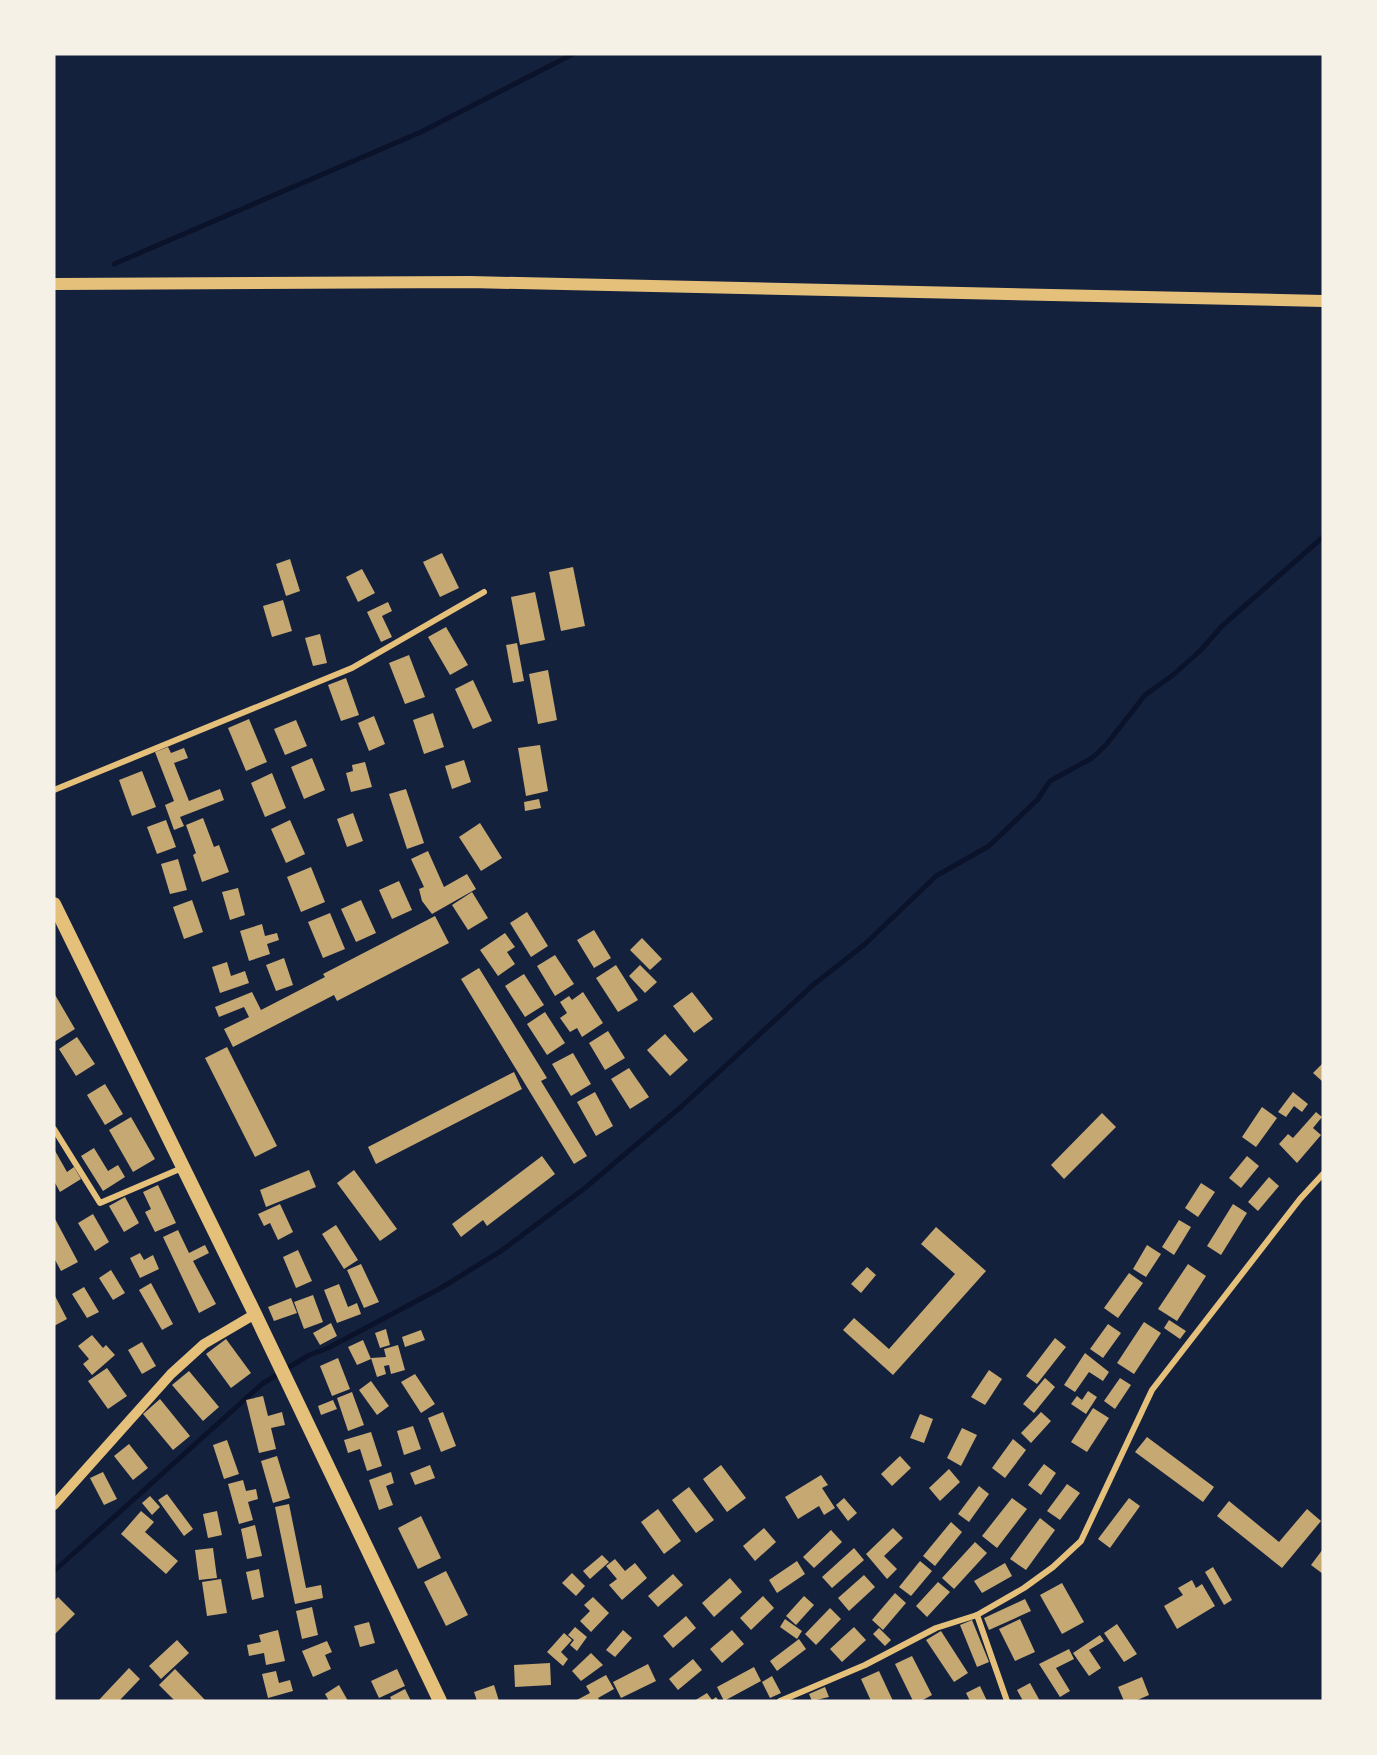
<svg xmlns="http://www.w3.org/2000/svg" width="1377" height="1755" font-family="Ubuntu,sans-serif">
<rect width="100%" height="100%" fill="#14213d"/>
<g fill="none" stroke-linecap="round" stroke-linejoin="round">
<g stroke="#0b132b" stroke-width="5">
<path d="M114 264 421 132 573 54"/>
<path d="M54 1571 262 1384 309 1355 328 1348 441 1288 501 1251 585 1188 682 1106 813 985 864 945 936 876 989 846 1038 799 1050 781 1092 758 1106 745 1145 695 1173 675 1201 650 1222 626 1323 537"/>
</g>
</g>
<g fill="#c6a872">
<path d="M442 553 459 588 440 597 423 562Z"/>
<path d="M290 559 300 591 286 596 276 564Z"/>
<path d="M573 567 585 626 561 631 549 572Z"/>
<path d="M362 569 375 593 358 602 346 577Z"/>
<path d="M535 592 545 640 520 645 511 597Z"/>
<path d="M283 600 292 631 272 637 263 606Z"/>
<path d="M388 602 392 611 382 616 392 637 381 642 367 612Z"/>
<path d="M446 627 468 665 450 675 428 637Z"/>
<path d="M320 634 327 663 313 666 305 638Z"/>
<path d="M517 643 524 681 513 683 506 645Z"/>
<path d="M409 655 425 697 405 704 389 663Z"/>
<path d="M548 670 557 720 538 724 529 674Z"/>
<path d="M346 678 359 715 341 721 328 685Z"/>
<path d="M473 680 492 721 473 729 455 689Z"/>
<path d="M433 713 444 747 424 754 413 720Z"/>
<path d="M374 716 385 744 369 751 358 723Z"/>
<path d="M249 719 267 762 246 771 228 728Z"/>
<path d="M296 720 307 746 285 755 274 729Z"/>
<path d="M540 745 548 791 526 796 518 748Z"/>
<path d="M168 747 171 753 184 748 188 758 174 763 189 801 220 789 224 800 180 817 184 826 174 830 165 805 174 801 155 752Z"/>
<path d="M312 758 325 790 304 799 291 767Z"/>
<path d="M464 760 471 782 452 789 445 766Z"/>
<path d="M365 762 372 787 351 792 346 773 353 771 352 765Z"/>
<path d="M142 771 156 807 132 816 119 780Z"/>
<path d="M272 773 286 808 265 817 251 783Z"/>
<path d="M406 789 424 843 407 849 389 794Z"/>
<path d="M539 799 541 808 525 811 524 802Z"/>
<path d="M353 813 363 841 347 847 337 819Z"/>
<path d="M203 818 214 847 219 845 229 872 202 882 193 855 196 853 186 825Z"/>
<path d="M166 820 176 847 157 854 147 827Z"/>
<path d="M290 820 305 854 286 863 271 829Z"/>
<path d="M480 823 502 858 481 871 459 837Z"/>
<path d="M428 851 444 887 467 874 476 889 432 914 422 901 419 889 424 887 411 859Z"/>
<path d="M178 859 187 890 170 894 161 864Z"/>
<path d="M311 867 325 902 301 912 287 877Z"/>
<path d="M399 881 412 910 392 919 379 890Z"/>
<path d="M238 888 245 915 230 920 222 892Z"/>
<path d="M472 892 488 918 468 930 452 905Z"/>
<path d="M192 900 203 932 184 939 173 907Z"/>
<path d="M361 900 376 933 356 942 341 909Z"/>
<path d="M527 912 548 946 531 957 510 923Z"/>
<path d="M330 913 345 949 323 958 308 922Z"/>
<path d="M435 916 449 943 337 1001 334 995 233 1047 224 1029 249 1017 244 1007 219 1017 215 1007 252 992 261 1010 325 977 323 974Z"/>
<path d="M262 924 265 936 277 933 279 940 267 944 270 954 249 961 240 931Z"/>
<path d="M594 930 611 958 594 968 577 940Z"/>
<path d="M505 933 515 947 507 952 515 964 498 976 480 950Z"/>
<path d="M642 938 662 959 650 970 630 950Z"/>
<path d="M555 955 574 984 555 996 537 966Z"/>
<path d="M284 958 293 985 276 991 266 965Z"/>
<path d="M227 962 231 976 245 971 249 983 220 993 212 967Z"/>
<path d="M616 965 638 1000 618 1012 596 978Z"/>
<path d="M640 965 657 982 645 993 629 976Z"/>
<path d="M479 968 547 1078 541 1081 587 1156 574 1164 461 979Z"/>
<path d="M524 974 544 1005 525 1017 505 986Z"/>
<path d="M583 992 603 1023 582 1037 577 1028 570 1032 560 1018 567 1013 560 1002 569 996 572 1000Z"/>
<path d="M692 992 713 1019 694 1033 673 1006Z"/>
<path d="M54 993 75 1029 54 1042Z"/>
<path d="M545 1012 565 1043 547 1055 527 1024Z"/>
<path d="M608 1031 625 1058 605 1070 589 1043Z"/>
<path d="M665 1034 688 1060 670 1076 647 1050Z"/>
<path d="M77 1037 95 1064 76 1076 59 1049Z"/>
<path d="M227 1047 277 1146 255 1157 205 1058Z"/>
<path d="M573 1053 591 1084 571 1096 552 1064Z"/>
<path d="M1323 1063V1082L1313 1073Z"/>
<path d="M629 1068 649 1097 630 1109 611 1079Z"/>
<path d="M514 1072 522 1089 376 1164 368 1147Z"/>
<path d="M105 1084 123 1114 105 1125 87 1095Z"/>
<path d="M595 1092 613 1126 596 1136 577 1102Z"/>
<path d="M1293 1092 1308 1104 1302 1112 1294 1106 1286 1117 1278 1112Z"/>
<path d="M1262 1107 1277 1118 1256 1147 1242 1137Z"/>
<path d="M1316 1112 1322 1117 1313 1128 1321 1135 1297 1163 1279 1144 1288 1134 1293 1138Z"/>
<path d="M1102 1113 1116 1127 1064 1179 1051 1165Z"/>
<path d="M131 1117 155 1159 133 1172 109 1130Z"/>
<path d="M94 1148 108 1171 118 1165 125 1177 103 1191 81 1156Z"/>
<path d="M54 1149 67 1172 74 1167 81 1179 60 1192 54 1181Z"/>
<path d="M542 1156 555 1174 487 1226 483 1220 461 1237 452 1224Z"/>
<path d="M1247 1156 1259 1166 1241 1188 1229 1178Z"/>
<path d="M309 1170 316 1187 266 1207 260 1190Z"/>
<path d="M354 1170 397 1229 380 1241 337 1183Z"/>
<path d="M1269 1177 1279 1186 1258 1211 1248 1202Z"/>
<path d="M1201 1183 1215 1192 1198 1217 1185 1208Z"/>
<path d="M158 1185 176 1223 155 1232 145 1212 151 1209 143 1192Z"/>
<path d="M125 1197 139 1223 124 1232 109 1206Z"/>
<path d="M280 1204 293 1232 278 1240 270 1223 264 1226 258 1214Z"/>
<path d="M1233 1204 1247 1213 1221 1255 1207 1246Z"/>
<path d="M93 1214 109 1242 95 1251 78 1223Z"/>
<path d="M54 1217 78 1262 61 1271 54 1258Z"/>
<path d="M1179 1220 1191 1227 1174 1255 1162 1247Z"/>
<path d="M336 1225 358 1260 344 1269 322 1234Z"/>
<path d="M936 1227 986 1271 893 1375 843 1330 854 1318 889 1349 955 1274 921 1244Z"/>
<path d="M178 1230 189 1253 205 1245 209 1253 193 1261 216 1304 199 1313 163 1237Z"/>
<path d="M1147 1245 1161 1254 1146 1277 1133 1269Z"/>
<path d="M298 1250 312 1281 296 1288 283 1257Z"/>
<path d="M140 1253 144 1260 153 1255 159 1269 140 1278 130 1258Z"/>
<path d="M361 1264 379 1302 364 1308 347 1270Z"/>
<path d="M1188 1264 1206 1276 1177 1321 1158 1309Z"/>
<path d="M867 1267 876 1275 861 1293 851 1284Z"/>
<path d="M111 1270 125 1293 113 1300 99 1278Z"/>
<path d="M1129 1273 1143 1283 1118 1318 1104 1308Z"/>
<path d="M151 1283 173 1324 162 1330 139 1290Z"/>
<path d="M339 1284 348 1307 357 1303 361 1314 337 1323 324 1290Z"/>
<path d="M84 1287 99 1312 87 1318 72 1294Z"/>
<path d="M54 1294 67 1319 54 1326Z"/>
<path d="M313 1295 323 1322 304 1329 294 1302Z"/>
<path d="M291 1298 297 1313 274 1321 268 1307Z"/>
<path d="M1169 1320 1186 1331 1180 1339 1164 1328Z"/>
<path d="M1144 1322 1161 1333 1134 1374 1117 1363Z"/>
<path d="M331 1323 337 1336 320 1345 313 1333Z"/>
<path d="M1108 1324 1121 1333 1103 1358 1090 1349Z"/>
<path d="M386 1329 390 1345 380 1348 375 1333Z"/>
<path d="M421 1330 425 1340 405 1347 402 1337Z"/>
<path d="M92 1335 103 1348 106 1345 115 1355 92 1375 83 1364 89 1359 78 1346Z"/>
<path d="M1055 1338 1066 1347 1037 1384 1026 1376Z"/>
<path d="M226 1339 251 1373 231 1388 206 1354Z"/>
<path d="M363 1340 371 1359 357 1365 348 1347Z"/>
<path d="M142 1342 156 1366 142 1374 128 1350Z"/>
<path d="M398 1345 405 1370 391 1374 389 1365 384 1366 386 1374 377 1377 371 1358 386 1357 384 1349Z"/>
<path d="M1085 1353 1109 1372 1103 1381 1089 1372 1075 1392 1064 1385Z"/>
<path d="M338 1358 350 1389 332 1396 320 1366Z"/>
<path d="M107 1368 127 1396 108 1409 88 1381Z"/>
<path d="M989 1370 1002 1379 985 1405 971 1397Z"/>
<path d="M189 1371 219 1407 203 1421 172 1385Z"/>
<path d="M415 1374 435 1404 421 1413 401 1382Z"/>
<path d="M1045 1378 1055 1387 1034 1413 1023 1404Z"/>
<path d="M1120 1378 1131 1385 1115 1409 1104 1401Z"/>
<path d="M371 1381 389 1406 377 1415 359 1390Z"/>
<path d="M1088 1391 1097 1397 1086 1414 1071 1404 1077 1396 1082 1400Z"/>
<path d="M352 1392 364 1425 348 1431 337 1398Z"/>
<path d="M263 1396 268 1416 282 1412 285 1425 271 1428 276 1449 259 1453 246 1400Z"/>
<path d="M160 1399 190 1436 173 1450 143 1414Z"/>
<path d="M333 1400 337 1409 321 1415 318 1406Z"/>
<path d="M1093 1408 1109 1418 1087 1452 1071 1442Z"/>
<path d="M443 1412 456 1446 441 1452 428 1418Z"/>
<path d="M1041 1412 1051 1421 1031 1443 1021 1433Z"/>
<path d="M920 1414 933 1419 924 1443 910 1438Z"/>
<path d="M413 1426 421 1449 404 1455 397 1431Z"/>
<path d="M962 1428 977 1435 961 1466 947 1458Z"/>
<path d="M371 1432 382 1466 367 1471 360 1449 348 1453 344 1440Z"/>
<path d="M1147 1437 1214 1487 1203 1502 1135 1452Z"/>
<path d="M1013 1439 1026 1450 1005 1478 992 1468Z"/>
<path d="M227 1440 239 1474 224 1479 213 1445Z"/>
<path d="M129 1444 148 1468 133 1480 114 1456Z"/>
<path d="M277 1456 290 1498 273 1503 261 1461Z"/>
<path d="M900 1456 911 1468 892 1486 881 1474Z"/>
<path d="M1044 1464 1056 1473 1041 1495 1028 1485Z"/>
<path d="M430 1465 435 1478 415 1485 410 1473Z"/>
<path d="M721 1465 746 1498 727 1512 703 1479Z"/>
<path d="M949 1469 960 1482 940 1501 929 1488Z"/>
<path d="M103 1472 117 1499 104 1505 90 1478Z"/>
<path d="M391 1472 394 1483 386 1486 393 1505 379 1510 369 1480Z"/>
<path d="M821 1475 828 1485 822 1488 835 1508 824 1515 819 1506 798 1519 785 1497Z"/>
<path d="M243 1480 246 1491 256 1489 258 1499 248 1502 253 1520 239 1524 228 1484Z"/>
<path d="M1067 1484 1080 1493 1060 1520 1047 1511Z"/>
<path d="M979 1486 989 1494 969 1522 958 1514Z"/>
<path d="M689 1487 714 1520 696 1533 672 1500Z"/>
<path d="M167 1494 193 1529 184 1536 158 1500Z"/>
<path d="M150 1496 160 1507 152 1515 142 1503Z"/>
<path d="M844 1498 857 1513 848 1521 836 1505Z"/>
<path d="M1012 1498 1027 1509 997 1548 982 1536Z"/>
<path d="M1129 1498 1140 1506 1110 1548 1098 1539Z"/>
<path d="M1229 1501 1279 1542 1307 1509 1321 1521 1282 1568 1217 1516Z"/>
<path d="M289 1504 306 1588 321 1585 323 1598 295 1604 275 1507Z"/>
<path d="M658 1509 681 1541 664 1554 641 1522Z"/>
<path d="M141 1511 154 1522 145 1532 178 1561 166 1574 121 1534Z"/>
<path d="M217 1511 222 1535 208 1538 203 1514Z"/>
<path d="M421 1516 441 1558 418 1569 398 1528Z"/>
<path d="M1040 1518 1055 1530 1026 1570 1010 1559Z"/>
<path d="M951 1522 962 1532 935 1566 923 1556Z"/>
<path d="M255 1525 262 1556 247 1559 241 1529Z"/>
<path d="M764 1528 776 1542 755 1561 743 1546Z"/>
<path d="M893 1528 903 1538 884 1556 897 1569 887 1579 866 1554Z"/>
<path d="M831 1530 842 1542 814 1568 803 1557Z"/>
<path d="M975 1542 987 1553 954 1589 942 1578Z"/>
<path d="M213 1548 217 1578 199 1580 195 1550Z"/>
<path d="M854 1548 864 1560 832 1588 822 1577Z"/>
<path d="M1323 1549V1574L1311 1565Z"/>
<path d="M602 1555 609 1562 590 1579 583 1571Z"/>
<path d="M615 1559 625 1571 635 1563 647 1578 622 1600 609 1585 617 1579 606 1566Z"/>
<path d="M797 1561 805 1574 777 1593 769 1580Z"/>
<path d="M920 1561 932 1571 911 1596 899 1587Z"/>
<path d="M1005 1563 1012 1576 982 1593 974 1581Z"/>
<path d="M1213 1567 1232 1600 1224 1605 1205 1572Z"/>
<path d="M259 1569 264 1597 252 1600 246 1572Z"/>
<path d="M446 1571 468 1615 446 1626 424 1582Z"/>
<path d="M572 1573 585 1586 576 1596 562 1583Z"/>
<path d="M673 1574 683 1585 658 1607 648 1596Z"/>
<path d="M864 1575 875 1587 849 1611 838 1598Z"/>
<path d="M730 1578 742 1592 714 1617 702 1603Z"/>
<path d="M221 1579 227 1613 207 1616 202 1582Z"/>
<path d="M1192 1580 1196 1588 1202 1584 1215 1606 1177 1629 1164 1606 1183 1595 1178 1588Z"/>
<path d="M938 1582 950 1592 927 1617 916 1606Z"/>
<path d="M1062 1583 1084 1622 1062 1634 1040 1595Z"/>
<path d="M895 1593 906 1603 883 1630 872 1620Z"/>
<path d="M763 1596 774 1608 751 1630 740 1618Z"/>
<path d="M804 1596 814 1605 796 1625 786 1616Z"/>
<path d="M58 1597 75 1614 54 1635V1601Z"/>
<path d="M593 1597 609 1613 591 1632 580 1621 590 1611 584 1605Z"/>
<path d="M1025 1599 1031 1611 989 1630 984 1618Z"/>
<path d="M312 1607 318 1635 302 1639 296 1611Z"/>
<path d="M830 1608 841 1619 816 1645 805 1634Z"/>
<path d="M686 1616 696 1628 673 1648 663 1636Z"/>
<path d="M785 1619 802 1631 797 1639 780 1627Z"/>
<path d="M1020 1619 1035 1652 1015 1661 999 1629Z"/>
<path d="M972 1620 989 1662 977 1667 960 1625Z"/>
<path d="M369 1622 375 1643 360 1647 354 1626Z"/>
<path d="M1117 1624 1137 1654 1124 1662 1104 1633Z"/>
<path d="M575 1627 587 1637 577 1651 570 1645 574 1640 568 1635Z"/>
<path d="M854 1627 866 1640 842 1662 830 1649Z"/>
<path d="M879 1628 891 1640 885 1646 873 1634Z"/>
<path d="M278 1630 285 1661 266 1665 264 1653 249 1656 247 1645 261 1642 259 1635Z"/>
<path d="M623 1630 632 1638 615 1657 606 1650Z"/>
<path d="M732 1630 744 1644 722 1663 710 1649Z"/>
<path d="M941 1631 968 1673 954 1682 926 1640Z"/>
<path d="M564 1633 572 1640 561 1652 568 1659 563 1666 547 1652Z"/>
<path d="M1100 1635 1104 1641 1089 1650 1101 1668 1089 1676 1073 1653Z"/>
<path d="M799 1639 806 1649 777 1671 770 1661Z"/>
<path d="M177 1640 189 1653 161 1679 149 1666Z"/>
<path d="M327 1641 332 1652 325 1655 331 1669 313 1677 302 1651Z"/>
<path d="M1069 1649 1074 1659 1056 1668 1070 1691 1060 1697 1039 1664Z"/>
<path d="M591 1653 603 1665 581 1681 572 1671Z"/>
<path d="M912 1656 932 1695 921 1701H913L895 1664Z"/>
<path d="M693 1659 702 1670 678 1690 669 1679Z"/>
<path d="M550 1663 551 1685 515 1687 514 1665Z"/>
<path d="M648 1664 656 1681 621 1698 613 1682Z"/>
<path d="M754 1667 761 1681 724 1701 717 1687Z"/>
<path d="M129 1668 140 1679 119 1701H98Z"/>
<path d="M175 1669 206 1701H175L159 1685Z"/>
<path d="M397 1669 405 1686 379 1698 371 1681Z"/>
<path d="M276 1671 279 1683 290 1680 293 1691 268 1698 262 1674Z"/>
<path d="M879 1671 893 1701H871L861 1679Z"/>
<path d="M606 1675 614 1689 598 1698 600 1701H575L590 1693 586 1686Z"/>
<path d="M772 1676 781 1693 770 1698 762 1682Z"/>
<path d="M1142 1677 1149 1695 1135 1701H1124L1118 1687Z"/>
<path d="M1030 1683 1040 1701H1023L1017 1690Z"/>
<path d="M339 1685 348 1701H329L325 1694Z"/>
<path d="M494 1685 499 1701H477L474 1692Z"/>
<path d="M980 1686 987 1701H970L966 1693Z"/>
<path d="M825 1687 829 1697 812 1701 809 1694Z"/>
<path d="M405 1689 411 1701H392L390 1697Z"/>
<path d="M707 1693 712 1700 716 1697 719 1701H694Z"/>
</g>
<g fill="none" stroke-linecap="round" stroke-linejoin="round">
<g stroke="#e5c07b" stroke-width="6">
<path d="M54 790 352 668 484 592"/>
<path d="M54 1129 100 1203 182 1168"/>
<path d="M977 1615 1007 1701"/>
<path d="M780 1701 865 1665 936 1628 977 1615 1024 1588 1053 1567 1081 1541 1152 1390 1300 1199 1323 1174"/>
</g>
<path stroke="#e5c07b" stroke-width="10" d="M54 1505 171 1374 204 1344 255 1314"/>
<path stroke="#e5c07b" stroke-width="12" d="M54 284 470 282 1323 301"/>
<path stroke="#e5c07b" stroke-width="14" d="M54 904 255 1314 440 1701"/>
</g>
<rect width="1377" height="1755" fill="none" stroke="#f6f1e7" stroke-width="111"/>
</svg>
